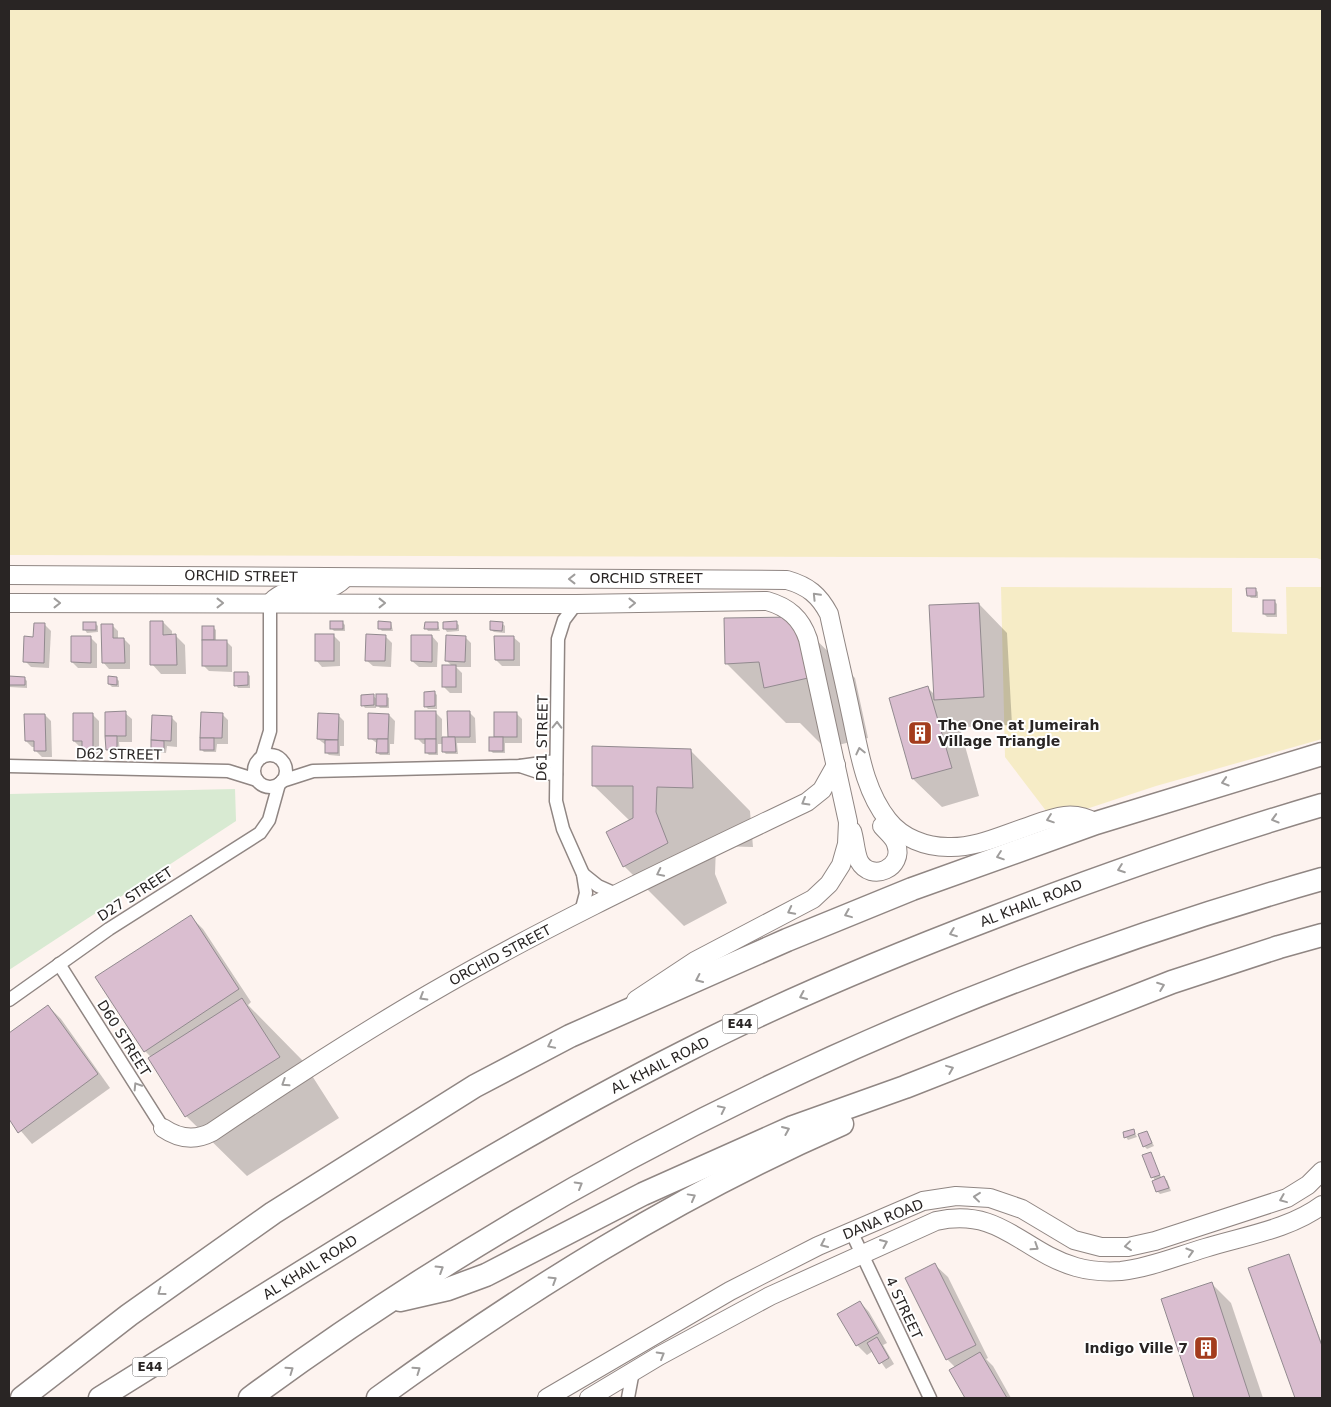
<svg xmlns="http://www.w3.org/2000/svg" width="1331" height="1407" font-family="'DejaVu Sans',sans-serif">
<rect width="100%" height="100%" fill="#fdf3ef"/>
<path fill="#d8ead2" d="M235 789 236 821 9 970V794Z"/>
<g fill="#f6ecc6">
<path d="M9 9H1322V560L1317 558 9 555Z"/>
<path d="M1001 587 1232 588V632L1287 634 1286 587H1322V739L1156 786 1053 820 1005 757Z"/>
</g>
<g fill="#0003">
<path d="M1255 589 1258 592V598H1251L1248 595Z"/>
<path d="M1275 602 1277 604V617H1267L1264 614Z"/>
<path d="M979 604 1007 633 1012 725 964 727 958 721 979 796 942 807 913 779 928 688 935 695Z"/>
<path d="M794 618 855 678 868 738 825 748 800 723H786L726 663Z"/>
<path d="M163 622 172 631V636H176L185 645 186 674H161L152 664Z"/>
<path d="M95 623 98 626V632L87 633 85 630Z"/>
<path d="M343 623 345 625V631H334L331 628Z"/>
<path d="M391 623 393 631H382L379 628Z"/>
<path d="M437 623 440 631H428L426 628Z"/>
<path d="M456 623 459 625V631L447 632 445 629Z"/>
<path d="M502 623 505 626V633L494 632 491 630Z"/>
<path d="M45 625 51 631 49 668 31 667 25 661 34 638Z"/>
<path d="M112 625 118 631V639H124L130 645V669H109L103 662Z"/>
<path d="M213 627 216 630V641H226L232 647V672L209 671 203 665Z"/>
<path d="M334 636 340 642V666L322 667 316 660Z"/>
<path d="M385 636 392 643 391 667 373 666 366 660Z"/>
<path d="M432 636 438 643 437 667H419L412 661Z"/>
<path d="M465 637 471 643V667H456L462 673V693H450L444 687 453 667 447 661Z"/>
<path d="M513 637 520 643V666H502L496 660Z"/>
<path d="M91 638 97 644V668H78L72 662Z"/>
<path d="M247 673 250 676V688H238L236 685Z"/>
<path d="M9 678H24L27 681V688L9 687Z"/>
<path d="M116 678 119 681V687H112L109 684Z"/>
<path d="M434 692 437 695V709H428L425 706Z"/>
<path d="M373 696 377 699 386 696 389 698V708H380L376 704V708H365L363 705Z"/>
<path d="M469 712 475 718 476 743H457L458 754H446L443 751V744H438V755H429L426 752V744H423L417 738 436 713 442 719V738H451Z"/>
<path d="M125 713 132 719V742H119L120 752H110L107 749Z"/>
<path d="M516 713 522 719V743H505V753H493L490 750 496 738Z"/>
<path d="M222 714 228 720V744H217L216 752H204L201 749Z"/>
<path d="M45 715 51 721 52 757H42L36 751V747H32L26 741Z"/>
<path d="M93 715 99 721V757L90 756 84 750V747H80L74 741Z"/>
<path d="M338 715 344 721V746H340V756L329 755 326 752V745L318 739Z"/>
<path d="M389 715 395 721 394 744H390V755H380L377 753 378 744 370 738Z"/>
<path d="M153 717H171L177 723V747L167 746 166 753 155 752 152 750Z"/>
<path d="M690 750 750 811 753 847 716 846 715 874 727 903 684 926 624 866 630 821 593 785Z"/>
<path d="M190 916 203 929 251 1002 248 1005 302 1060 339 1118 247 1176 186 1116 151 1057 145 1051Z"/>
<path d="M48 1006 61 1019 110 1088 32 1144 9 1117V1035Z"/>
<path d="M1133 1130 1137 1137 1128 1140 1126 1137Z"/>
<path d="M1147 1132 1154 1146 1147 1149 1144 1146Z"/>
<path d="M1150 1153 1162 1179 1167 1180 1171 1191 1160 1194 1158 1192 1155 1181 1144 1156Z"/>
<path d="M1289 1255 1322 1344V1398H1296L1249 1269Z"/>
<path d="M935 1265 948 1277 988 1358 986 1359 993 1366 1011 1398H967L951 1371 956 1368 947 1359Z"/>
<path d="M1212 1284 1231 1303 1263 1398H1195L1163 1300Z"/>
<path d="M860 1302 869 1312 887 1343 883 1345 894 1364 886 1369 873 1351 867 1355 857 1345Z"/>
</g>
<g fill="#dabed0" stroke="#928a8f">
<path d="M1246 588H1256V596H1247Z"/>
<rect x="1263" y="600" width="12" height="14"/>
<path d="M979 603 984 697 934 700 929 605Z"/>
<path d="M795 617 808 678 764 688 759 662 725 664 724 618Z"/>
<path d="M150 621H163V635L176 634 177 665H150Z"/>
<rect x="330" y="621" width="13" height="8"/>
<path d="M378 621 391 622V629H378Z"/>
<path d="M457 621V629H443V622Z"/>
<path d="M490 621 503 622 502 631 490 630Z"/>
<rect x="83" y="622" width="13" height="8"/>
<path d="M425 622H438V629H424Z"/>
<path d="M34 623H45L44 663 23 662 24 636 33 637Z"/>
<path d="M101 624H113V638H124L125 663H102Z"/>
<rect x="202" y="626" width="12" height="14"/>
<rect x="315" y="634" width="19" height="27"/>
<path d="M366 634 386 635 385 661H365Z"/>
<path d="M411 635H432V662L411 661Z"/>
<path d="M446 635 466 636 465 662 445 661Z"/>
<path d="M71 636H91V663L71 662Z"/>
<path d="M494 636H514V660H495Z"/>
<rect x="202" y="640" width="25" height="26"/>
<rect x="442" y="665" width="14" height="22"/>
<path d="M234 672H248V685L234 686Z"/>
<path d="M9 676 25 677V685H9Z"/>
<path d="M108 676 117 677V685L108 684Z"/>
<path d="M928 686 952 768 912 779 889 698Z"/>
<path d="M435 691V706L424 707V692Z"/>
<path d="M374 694V705L361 706V695Z"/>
<rect x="376" y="694" width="11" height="12"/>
<path d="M126 711V736H105V712Z"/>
<rect x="415" y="711" width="21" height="28"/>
<path d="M447 711H470V737H448Z"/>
<path d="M201 712 223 713 222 738H200Z"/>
<rect x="494" y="712" width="23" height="25"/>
<path d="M73 713H93V751H82V741H73Z"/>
<path d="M318 713 339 714 338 740 317 739Z"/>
<path d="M368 713 389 714 388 739H368Z"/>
<path d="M24 714H45L46 751H34V741H25Z"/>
<path d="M152 715 172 716 171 741 151 740Z"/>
<path d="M105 736H117V749L106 750Z"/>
<path d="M442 737H455L456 752H442Z"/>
<rect x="489" y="737" width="14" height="14"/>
<rect x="200" y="738" width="14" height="12"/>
<path d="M377 739H388V753H376Z"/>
<rect x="425" y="739" width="11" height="14"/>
<path d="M151 740 164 741V751L151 750Z"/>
<rect x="325" y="740" width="13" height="13"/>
<path d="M592 746 691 749 693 788 657 787 656 812 668 843 623 867 606 832 633 818V786H592Z"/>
<path d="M191 915 239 989 144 1052 95 977Z"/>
<path d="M242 998 280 1057 185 1117 148 1058Z"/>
<path d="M48 1005 98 1074 18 1133 9 1119V1033Z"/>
<path d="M1134 1129 1135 1134 1124 1138 1123 1132Z"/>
<path d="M1147 1131 1152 1143 1143 1147 1138 1134Z"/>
<path d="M1151 1152 1160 1175 1151 1178 1142 1155Z"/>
<path d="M1164 1176 1169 1188 1156 1192 1152 1181Z"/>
<path d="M1289 1254 1322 1346V1398H1295L1248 1268Z"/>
<path d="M935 1263 976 1345 946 1360 905 1278Z"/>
<path d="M1212 1282 1250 1398H1194L1161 1299Z"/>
<path d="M860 1301 879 1333 856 1346 837 1314Z"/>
<path d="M877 1337 889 1358 879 1364 867 1343Z"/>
<path d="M980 1352 1007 1398H965L949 1370Z"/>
</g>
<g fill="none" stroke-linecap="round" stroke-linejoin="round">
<defs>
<g id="street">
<path d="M576 604 564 620 558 639 556 801 563 829 583 874 586 893 581 912"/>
<circle cx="270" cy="771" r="16"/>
<path d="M262 757 270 731V603"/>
<path d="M9 766 228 771 257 780"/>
<path d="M520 766 541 773 556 774"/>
<path d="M282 781 313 771 520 766 556 761"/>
<path d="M583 874 598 886 616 894"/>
<path d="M59 964 163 1128"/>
<path d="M9 1000 109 929 260 833 269 820 279 784"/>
<path d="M851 1231 930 1398"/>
<path d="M628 1398 633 1371"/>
</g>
<g id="secondary">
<path d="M9 575 787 580C808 586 819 595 829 614 836 647 844 680 851 714 859 750 864 790 888 820 902 838 926 847 948 847 975 848 1000 836 1024 828 1050 819 1071 808 1096 823"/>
<path d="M9 603 576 604 767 601C788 607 801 618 808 639L848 822 847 844 841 865 829 884 813 899 695 961 636 1000"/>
<path d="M270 603C292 579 321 602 344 579"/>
<path d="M852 831C855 840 855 852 859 861 871 883 905 868 896 844 894 837 887 832 882 826"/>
<path d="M163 1128C179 1139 195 1141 212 1132 283 1084 355 1037 429 994 551 923 680 863 807 802L822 790 836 765"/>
<path d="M547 1398 730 1291 818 1246 923 1201 956 1196 990 1198 1022 1209 1074 1240 1101 1247H1128L1155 1241 1287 1198 1308 1185 1322 1171"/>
<path d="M589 1398 659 1356 770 1296 936 1221C1001 1207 1021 1251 1076 1267 1090 1271 1106 1272 1121 1271 1149 1268 1178 1256 1205 1248 1244 1236 1290 1229 1322 1205"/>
</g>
<g id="highway">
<path d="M400 1300 448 1289 486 1275 643 1194 793 1127 905 1087 1172 982 1279 947 1322 935"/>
<path d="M22 1398 129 1315 273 1213 475 1086 570 1036 787 940 912 889 1096 823 1322 754"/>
<path d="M100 1398C292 1279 482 1154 684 1052 783 1001 887 958 992 918 1101 876 1210 838 1322 805"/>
<path d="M250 1398C575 1159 935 989 1322 879"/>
<path d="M378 1398C523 1293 677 1196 842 1124"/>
</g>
</defs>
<use href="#street" stroke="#908683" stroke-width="15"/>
<use href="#secondary" stroke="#908683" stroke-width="20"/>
<use href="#highway" stroke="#908683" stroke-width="25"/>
<use href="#street" stroke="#fff" stroke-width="12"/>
<use href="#secondary" stroke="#fff" stroke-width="18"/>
<use href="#highway" stroke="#fff" stroke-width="22"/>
</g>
<defs><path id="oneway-chevron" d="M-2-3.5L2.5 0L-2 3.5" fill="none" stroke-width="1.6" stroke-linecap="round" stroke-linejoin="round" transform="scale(1.25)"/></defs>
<g stroke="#9f9d9c">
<use href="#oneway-chevron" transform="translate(572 579) rotate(180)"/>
<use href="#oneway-chevron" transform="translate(816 596) rotate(-134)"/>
<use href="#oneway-chevron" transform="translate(57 603)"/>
<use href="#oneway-chevron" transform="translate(220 603)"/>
<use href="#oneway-chevron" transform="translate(382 603)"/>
<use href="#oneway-chevron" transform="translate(632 603) rotate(-1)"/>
<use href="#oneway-chevron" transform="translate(557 725) rotate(-89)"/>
<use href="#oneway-chevron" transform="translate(860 751) rotate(-103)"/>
<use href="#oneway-chevron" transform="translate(1225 782) rotate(163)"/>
<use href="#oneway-chevron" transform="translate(805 802) rotate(150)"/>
<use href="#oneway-chevron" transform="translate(1050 819) rotate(161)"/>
<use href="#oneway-chevron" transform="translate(1275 819) rotate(164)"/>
<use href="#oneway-chevron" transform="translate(1000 856) rotate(161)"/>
<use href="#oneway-chevron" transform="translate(1121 869) rotate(160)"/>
<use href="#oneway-chevron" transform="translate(660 873) rotate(154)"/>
<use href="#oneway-chevron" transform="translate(791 911) rotate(153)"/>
<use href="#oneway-chevron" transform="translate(848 914) rotate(158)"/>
<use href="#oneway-chevron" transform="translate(953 933) rotate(159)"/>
<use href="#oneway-chevron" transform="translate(699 979) rotate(155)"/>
<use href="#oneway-chevron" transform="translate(1161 986) rotate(-21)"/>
<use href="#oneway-chevron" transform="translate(803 996) rotate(156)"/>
<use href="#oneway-chevron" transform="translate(423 997) rotate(149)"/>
<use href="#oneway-chevron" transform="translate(551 1045) rotate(154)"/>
<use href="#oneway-chevron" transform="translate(950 1069) rotate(-22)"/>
<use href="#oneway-chevron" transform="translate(285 1083) rotate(147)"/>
<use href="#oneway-chevron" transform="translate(137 1086) rotate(-122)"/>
<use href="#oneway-chevron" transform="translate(722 1109) rotate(-26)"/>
<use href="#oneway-chevron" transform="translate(786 1130) rotate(-23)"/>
<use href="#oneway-chevron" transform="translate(579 1185) rotate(-30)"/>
<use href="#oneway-chevron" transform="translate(692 1197) rotate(-29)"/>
<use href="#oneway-chevron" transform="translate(977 1197) rotate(-174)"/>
<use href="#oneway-chevron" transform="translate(1283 1199) rotate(158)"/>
<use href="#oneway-chevron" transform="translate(884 1243) rotate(-24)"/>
<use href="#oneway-chevron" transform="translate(824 1244) rotate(155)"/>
<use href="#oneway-chevron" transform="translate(1128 1246) rotate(173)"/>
<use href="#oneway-chevron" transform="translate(1035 1247) rotate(33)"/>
<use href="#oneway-chevron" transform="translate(1190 1252) rotate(-17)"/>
<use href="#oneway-chevron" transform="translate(440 1269) rotate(-32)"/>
<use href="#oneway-chevron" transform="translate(553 1280) rotate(-32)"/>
<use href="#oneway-chevron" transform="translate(161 1292) rotate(144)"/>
<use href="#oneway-chevron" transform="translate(661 1355) rotate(-30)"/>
<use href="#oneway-chevron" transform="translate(290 1370) rotate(-35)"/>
<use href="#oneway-chevron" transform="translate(417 1370) rotate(-35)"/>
</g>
<defs>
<symbol id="building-square" viewBox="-11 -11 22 22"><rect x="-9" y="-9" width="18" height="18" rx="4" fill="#a33c1d" stroke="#fff"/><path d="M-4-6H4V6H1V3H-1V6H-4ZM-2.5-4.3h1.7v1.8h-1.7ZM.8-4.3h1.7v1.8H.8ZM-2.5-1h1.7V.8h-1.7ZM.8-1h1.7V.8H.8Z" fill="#fff"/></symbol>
</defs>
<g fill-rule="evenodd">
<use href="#building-square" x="906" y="719" width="28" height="28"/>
<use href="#building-square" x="1192" y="1334" width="28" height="28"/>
</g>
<g text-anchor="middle" stroke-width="4" stroke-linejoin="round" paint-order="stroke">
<g fill="#fff" stroke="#696666" stroke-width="1">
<rect x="722.5" y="1014.5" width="35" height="19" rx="4"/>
<rect x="132.5" y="1357.5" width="35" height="19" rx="4"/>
</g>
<g font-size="12" font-weight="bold" fill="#292524">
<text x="740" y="1028">E44</text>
<text x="150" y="1371">E44</text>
</g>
<g font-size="14" fill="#292524" stroke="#fff">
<text transform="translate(241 576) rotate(1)" y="5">ORCHID STREET</text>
<text x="646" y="583">ORCHID STREET</text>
<text transform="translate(542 738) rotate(-89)" y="5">D61 STREET</text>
<text transform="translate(119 754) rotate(1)" y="5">D62 STREET</text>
<text transform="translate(135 894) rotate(-33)" y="5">D27 STREET</text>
<text transform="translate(1031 903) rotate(-21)" y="5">AL KHAIL ROAD</text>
<text transform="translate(500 955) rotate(-28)" y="5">ORCHID STREET</text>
<text transform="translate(124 1038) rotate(58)" y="5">D60 STREET</text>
<text transform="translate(660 1065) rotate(-27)" y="5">AL KHAIL ROAD</text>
<text transform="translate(883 1219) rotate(-22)" y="5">DANA ROAD</text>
<text transform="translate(310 1267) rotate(-32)" y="5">AL KHAIL ROAD</text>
<text transform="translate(904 1308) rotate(65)" y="5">4 STREET</text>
</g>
<g font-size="14" font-weight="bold" fill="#292524" stroke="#fff" text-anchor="start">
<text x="938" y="730">The One at Jumeirah<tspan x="938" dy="16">Village Triangle</tspan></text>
<text x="1188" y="1353" text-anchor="end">Indigo Ville 7</text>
</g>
</g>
<rect width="1331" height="1407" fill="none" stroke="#292524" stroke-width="20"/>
</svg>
